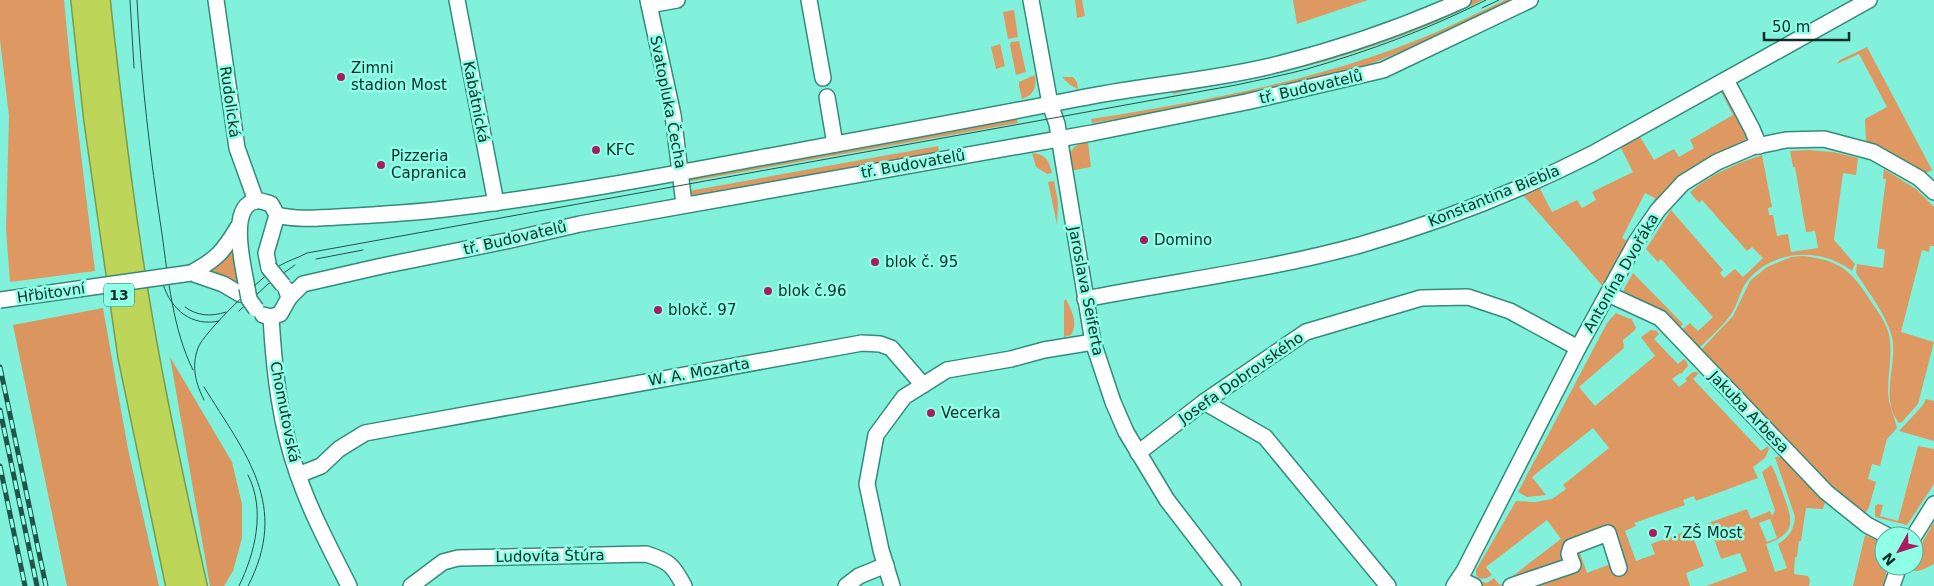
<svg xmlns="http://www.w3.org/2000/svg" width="1934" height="586" font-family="'DejaVu Sans',sans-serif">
<rect width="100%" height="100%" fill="#82f1db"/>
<g fill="#dd9961" fill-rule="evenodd">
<path d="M0 0H64L70 62 95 271 10 282 6 229 9 116 0 40Z"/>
<path d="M1075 0H1082L1085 16 1077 18Z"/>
<path d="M1293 0H1368L1297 24Z"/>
<path d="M1469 0H1483C1410 37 1331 63 1252 79 1226 84 1199 88 1173 94L1172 88 1191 85Z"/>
<path d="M1505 0H1516L1442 35 1373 63 1340 74 1202 105 1092 123 1091 119C1202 101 1318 81 1422 38 1450 27 1477 13 1505 0Z"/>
<path d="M1014 10 1018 37 1008 39 1003 12Z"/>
<path d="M1019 41 1026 72 1016 75 1010 45 1011 42Z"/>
<path d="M1000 44 1005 66 996 69 991 47Z"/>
<path d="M1867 47 1932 170 1924 174 1868 145 1866 142 1865 119 1887 107 1859 54 1837 64 1840 60Z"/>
<path d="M1035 75C1037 87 1034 95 1022 99L1019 86V82Z"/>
<path d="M1062 77H1073L1077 82 1078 89 1070 85Z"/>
<path d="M1720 90 1726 92 1748 130 1747 137 1742 145 1732 149 1639 230 1655 198 1645 193 1622 238 1631 243 1606 290 1522 194 1539 187 1552 212 1577 200 1582 208 1596 200 1592 192 1633 172 1620 146 1639 135 1654 160 1674 149 1679 157 1694 148 1690 140 1733 115Z"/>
<path d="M1016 117 1018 123 686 182 689 177Z"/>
<path d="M1088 142 1091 167 1070 171C1069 153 1068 146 1088 142Z"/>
<path d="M938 146 939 152 698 195H693L689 191Z"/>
<path d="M1809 150 1833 152 1858 158 1856 175 1843 173 1834 240 1855 264 1852 271C1821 247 1774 249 1748 280 1739 291 1738 306 1729 317 1720 329 1708 339 1697 350L1679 332 1690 323 1698 331 1713 317 1661 259 1658 262 1646 249 1671 210 1723 270 1720 273 1724 278 1735 269 1743 277 1763 258 1752 247 1747 251 1702 200 1699 203 1690 192C1711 174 1735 164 1762 155L1772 207 1768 208 1769 215H1773L1777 236 1788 234 1791 252 1818 248 1815 231 1806 232 1795 167H1793L1790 151Z"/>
<path d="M1032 153C1046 154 1049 161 1052 173L1047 174 1036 167Z"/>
<path d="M1884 169 1916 189 1934 207V246H1930L1929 252 1922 250 1901 332 1934 342 1918 404 1902 422 1899 423C1879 399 1898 364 1892 337 1886 314 1869 293 1856 273L1857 264 1883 268 1885 250 1877 248 1886 179H1883Z"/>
<path d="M1054 181 1058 202 1057 225 1048 182Z"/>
<path d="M232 250 234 251 238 283 208 272Z"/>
<path d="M1802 256C1843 260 1853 273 1874 306 1881 316 1889 328 1890 341 1892 357 1888 374 1888 391 1888 404 1894 415 1897 428L1887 439 1880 466 1872 464 1868 479 1876 482 1869 507 1866 512 1861 513 1844 503 1699 352 1733 316 1750 281 1767 267 1791 257Z"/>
<path d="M1633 273 1683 324 1679 329 1624 295V289Z"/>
<path d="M1066 299C1071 310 1079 323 1071 335L1064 337V301Z"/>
<path d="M1616 313 1630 319 1631 318 1636 328 1634 331 1623 340 1624 348 1579 387 1595 406 1655 356 1641 337 1651 330 1657 331 1659 334 1654 339 1678 364 1684 359 1687 362 1688 366 1681 374 1680 373 1672 379 1679 387 1687 381 1685 379 1693 372H1698V374L1693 379 1761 451 1768 446 1769 449 1765 458 1753 467 1758 478 1696 501 1694 496 1683 500 1685 505 1634 523 1636 526 1625 531 1636 561 1655 554 1651 544 1692 529 1694 536 1693 537 1704 566 1686 573 1690 586H1468L1473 577 1478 581 1487 583 1494 578 1499 584 1501 585 1561 539 1547 520 1486 567 1492 575C1486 579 1481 581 1476 575V570L1516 501 1535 502 1552 499 1566 489 1563 485 1609 448 1593 428 1532 477 1546 495 1527 497 1518 492 1607 323ZM1605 543 1613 563 1587 573 1580 553Z"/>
<path d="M1926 399 1934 401V441L1899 431 1923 405Z"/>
<path d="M1918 446 1934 449V484L1907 525 1875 517V506L1878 504 1883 505 1880 516 1898 521Z"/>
<path d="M1784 456 1826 499 1823 509 1806 508 1801 541H1799L1797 557H1795L1794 574 1808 576 1810 580 1809 586H1706L1747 571 1740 553 1721 559 1711 530 1709 531 1706 524 1747 509 1751 519 1770 511 1772 516 1775 510 1762 472 1771 465C1776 472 1778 482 1782 491 1792 518 1799 533 1766 544L1775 572 1787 568 1778 544C1789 537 1794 530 1795 517L1775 457ZM1770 519 1777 538 1767 542 1759 523Z"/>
<path d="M1934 522V564C1925 568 1917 575 1908 568L1909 566H1914V557Z"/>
<path d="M1865 535 1884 543V566H1888L1883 586H1853Z"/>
</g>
<g fill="#db965f">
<path d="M103 308 128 449 159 586H67L13 325Z"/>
<path d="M170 357 232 462 242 504V538L233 571 224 586H210Z"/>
</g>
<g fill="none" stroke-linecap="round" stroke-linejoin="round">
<defs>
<g id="minor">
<path d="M216 0 237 148 256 201"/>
<path d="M457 0 496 203"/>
<path d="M648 0 673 115 684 204"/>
<path d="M809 0 823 78"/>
<path d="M1031 0 1050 104 1057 124 1093 342 1113 402 1126 432 1167 500 1233 586"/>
<path d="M649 5 677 0"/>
<path d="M1726 80 1752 129 1759 146"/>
<path d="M827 97 835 144"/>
<path d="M277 215C297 220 317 218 337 217 376 215 414 213 453 208 555 196 657 177 759 158 864 139 970 120 1076 99 1143 85 1212 81 1279 64 1342 48 1403 27 1463 0"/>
<path d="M191 273C217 259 223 252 238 227"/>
<path d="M191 273 223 284 240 294"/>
<path d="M247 288C244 269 227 206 256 201 261 200 267 203 271 204L277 215 266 253 269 268"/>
<path d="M1608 294 1660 318 1826 492 1867 525 1888 536"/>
<path d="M289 298 303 284 382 266 506 241 580 224 1092 133 1246 102 1383 70 1530 0"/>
<path d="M1085 299C1176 281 1270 270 1360 245 1440 222 1517 192 1592 154L1869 0"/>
<path d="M263 315 271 317 280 314 289 298 286 289"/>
<path d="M271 317C274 370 280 425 298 475 311 513 331 550 349 586"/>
<path d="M1204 402 1265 437 1388 586"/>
<path d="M1138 453 1204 402 1306 332 1421 298 1468 297 1510 311 1578 348"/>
<path d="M298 475 321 466 339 449 365 433 862 343 880 344 891 348 923 385"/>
<path d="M1914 536 1934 504"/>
<path d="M1459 579 1474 586"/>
<path d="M411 586 443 562 458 558 646 554C669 561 673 565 684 586"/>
<path d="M846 586 859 576 886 565"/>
<path d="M892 586 881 550 867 484 876 435 904 397 947 370 1011 359 1044 350 1093 342"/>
<path d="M1454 586 1464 571 1578 348 1636 242 1658 210 1683 183 1717 162 1752 147 1786 140 1824 139 1873 152 1919 178 1934 192"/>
<path d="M1511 586 1573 565 1569 554 1571 547 1608 533 1619 568"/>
<path d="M1892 586 1899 566"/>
</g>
<g id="highway">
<path d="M82 0 95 120 129 356 177 586"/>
<path d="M99 0C112 119 126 238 148 356 162 433 179 510 196 586"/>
</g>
</defs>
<use href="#minor" stroke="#348b7b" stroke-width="18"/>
<use href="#highway" stroke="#7d9a47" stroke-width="24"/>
<use href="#minor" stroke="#fff" stroke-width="15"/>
<use href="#highway" stroke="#bdd559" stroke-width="21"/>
<g stroke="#20544a" stroke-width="1">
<path d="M130 0 134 68"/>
<path d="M137 0C141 79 150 156 162 234 168 278 173 330 193 370"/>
<path d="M1482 8 1499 0"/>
<path d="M316 259 363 250"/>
<path d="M163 284C171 310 192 327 219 321"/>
<path d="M185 307C197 316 211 317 226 312"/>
<path d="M239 311 268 284 295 265"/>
<path d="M204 387C246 455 290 505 248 586"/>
<path d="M204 400C196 384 191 367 198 348 203 333 263 275 279 266 287 261 298 258 307 253L1236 85C1259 80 1284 75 1307 69 1369 51 1429 29 1486 0"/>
<path d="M239 586C255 553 266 510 248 475"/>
</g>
<defs>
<g id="rail">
<path d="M0 367 46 586"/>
<path d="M0 410 37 586"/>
<path d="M0 466 25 586"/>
</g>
</defs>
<use href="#rail" stroke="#20544a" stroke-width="5"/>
<use href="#rail" stroke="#8fffe8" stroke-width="3" stroke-dasharray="9" stroke-linecap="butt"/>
<defs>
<g id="minor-bridge">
<path d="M269 268 283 285"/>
<path d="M247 288 249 299 256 309"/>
<path d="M0 300 191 273"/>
</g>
</defs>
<use href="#minor-bridge" stroke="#348b7b" stroke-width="18" stroke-linecap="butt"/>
<use href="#minor-bridge" stroke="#fff" stroke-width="15"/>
</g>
<g fill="#a91d5e" stroke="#8fffe8" stroke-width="2">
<circle cx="341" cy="77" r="5"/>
<circle cx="596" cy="150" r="5"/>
<circle cx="381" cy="165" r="5"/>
<circle cx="1144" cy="240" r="5"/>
<circle cx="875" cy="262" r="5"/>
<circle cx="768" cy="291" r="5"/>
<circle cx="658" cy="310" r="5"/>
<circle cx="931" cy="413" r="5"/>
<circle cx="1653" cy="533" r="5"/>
</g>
<g text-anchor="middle" stroke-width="5" stroke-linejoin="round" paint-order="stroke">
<rect fill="#8fffe8" stroke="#306c60" stroke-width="1" x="104" y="283.5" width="30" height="23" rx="4"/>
<g font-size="14" font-weight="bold" fill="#072d26">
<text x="119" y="300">13</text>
</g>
<g font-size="15" fill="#072d26" stroke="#8fffe8" text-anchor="start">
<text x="351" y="73">Zimni<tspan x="351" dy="17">stadion Most</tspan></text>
<text x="606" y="155">KFC</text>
<text x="391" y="161">Pizzeria<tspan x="391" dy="17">Capranica</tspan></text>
<text x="1154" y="245">Domino</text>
<text x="885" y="267">blok č. 95</text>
<text x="778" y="296">blok č.96</text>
<text x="668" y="315">blokč. 97</text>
<text x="941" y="418">Vecerka</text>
<text x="1663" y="538">7. ZŠ Most</text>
</g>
<g font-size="15" fill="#072d26" stroke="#8fffe8">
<text transform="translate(1311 87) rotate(-13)" y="5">tř. Budovatelů</text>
<text transform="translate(230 102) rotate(82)" y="5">Rudolická</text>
<text transform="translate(476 102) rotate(79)" y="5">Kabátnická</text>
<text transform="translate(668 102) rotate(79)" y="5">Svatopluka Čecha</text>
<text transform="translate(913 164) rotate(-10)" y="5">tř. Budovatelů</text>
<text transform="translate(1494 196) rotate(-22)" y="5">Konstantina Biebla</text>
<text transform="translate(515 238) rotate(-13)" y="5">tř. Budovatelů</text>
<text transform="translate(1621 273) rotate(-60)" y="5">Antonína Dvořáka</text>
<text transform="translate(1086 291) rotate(79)" y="5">Jaroslava Seiferta</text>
<text transform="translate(51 293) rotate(-8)" y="5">Hřbitovní</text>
<text transform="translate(699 372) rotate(-10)" y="5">W. A. Mozarta</text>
<text transform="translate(1241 378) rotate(-35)" y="5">Josefa Dobrovského</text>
<text transform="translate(285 412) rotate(79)" y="5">Chomutovská</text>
<text transform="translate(1749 412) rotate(46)" y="5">Jakuba Arbesa</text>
<text transform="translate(550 556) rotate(-1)" y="5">Ludovíta Štúra</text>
</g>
</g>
<g transform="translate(1899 551) rotate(231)"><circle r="24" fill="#8fffe8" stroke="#59ab9a"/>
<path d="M0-4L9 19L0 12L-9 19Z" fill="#a91d5e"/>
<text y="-8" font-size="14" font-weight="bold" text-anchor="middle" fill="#072d26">N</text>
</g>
<path d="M1764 32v8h85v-8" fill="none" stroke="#072d26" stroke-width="2.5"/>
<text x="1772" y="32" font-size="15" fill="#072d26" stroke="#8fffe8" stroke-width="4" paint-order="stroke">50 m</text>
</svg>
